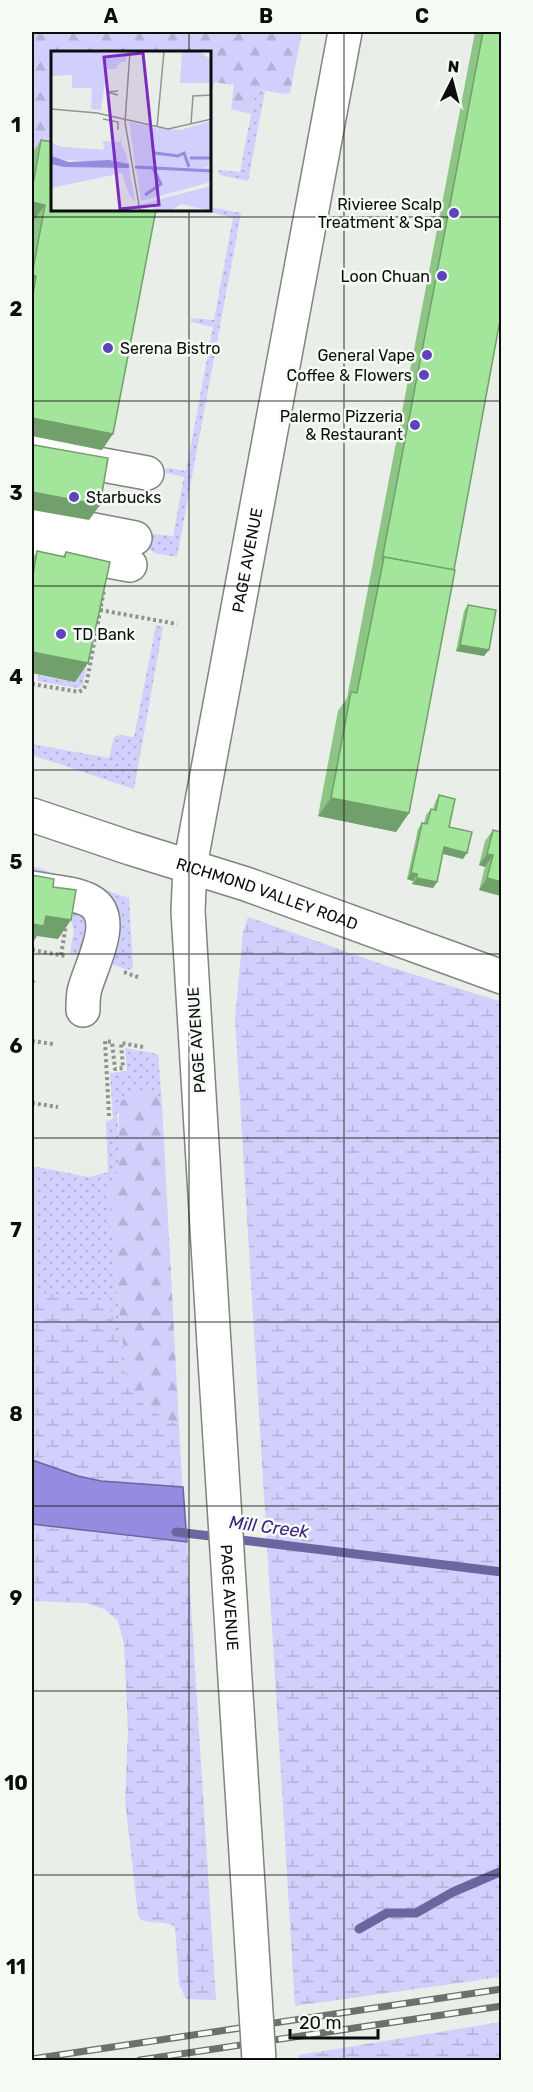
<svg xmlns="http://www.w3.org/2000/svg" width="533" height="2092" font-family="Rubik,sans-serif">
<defs>
<pattern id="grass-dots" width="8" height="8" patternUnits="userSpaceOnUse" patternTransform="scale(1.5)"><rect width="8" height="8" fill="#d1cffb"/><path d="M2 2h.1M6 6h.1" fill="none" stroke="#b2b1d6" stroke-width="1.8" stroke-linecap="round"/></pattern>
<pattern id="forest-firs" width="22" height="20" patternUnits="userSpaceOnUse" patternTransform="scale(1.5)"><rect width="22" height="20" fill="#d1cffb"/><path d="M5 1l3.5 6h-7zM16 11l3.5 6h-7z" fill="#b2b1d6"/></pattern>
<pattern id="wetland-marsh" width="20" height="14" patternUnits="userSpaceOnUse" patternTransform="scale(1.5)"><rect width="20" height="14" fill="#d1cffb"/><path d="M1 5h8M5 5V1M11 12h8M15 12V8" fill="none" stroke="#b2b1d6"/></pattern>
</defs>
<rect width="100%" height="100%" fill="#e9eee8"/>
<g fill="url(#grass-dots)">
<path d="M256 89 265 91 248 181 220 175 218 171 220 170 240 172Z"/>
<path d="M214 208 241 213 177 557 154 553 148 548 152 534 173 536 184 477 166 473 163 470 168 468 186 471 213 327 191 322V318L214 320 233 218 211 212V209Z"/>
<path d="M156 625 163 627 134 789 32 755V744L109 758 114 737 119 735 134 737Z"/>
<path d="M87 663 83 684 78 688 37 681 38 675 74 682Z"/>
<path d="M32 866 129 898 133 968 128 970 109 963 112 931 32 882Z"/>
<path d="M72 904 88 911 89 956 70 953 74 929 70 919Z"/>
<path d="M125 1048 158 1054 162 1104 157 1094 117 1113C118 1134 126 1175 108 1188L117 1292 128 1387 146 1407 179 1426 32 1460V1166L89 1177 108 1172 106 1122 113 1119 110 1073 127 1071Z"/>
</g>
<g fill="url(#forest-firs)">
<path d="M32 32H302L290 93 285 94 256 89 251 114 231 109 234 85 214 82 210 100V52H52V160L32 156Z"/>
<path d="M145 1092 157 1094 162 1104 179 1426 146 1407 128 1387 117 1292 108 1187C128 1174 114 1125 121 1101L131 1095Z"/>
</g>
<g fill="url(#wetland-marsh)">
<path d="M248 917 387 966 502 1002 501 1977 295 2006 235 1019 243 932Z"/>
<path d="M32 1292 109 1301 128 1387 146 1407 179 1426 183 1495 32 1477Z"/>
<path d="M32 1524 187 1542 216 2000 186 1999 179 1984 175 1927C165 1920 152 1924 141 1920L138 1915 125 1800 128 1732 124 1644 118 1621 104 1609 86 1603 32 1601Z"/>
<path d="M501 2022V2060H299V2055Z"/>
</g>
<path fill="#948ce0" stroke="#6b66a0" stroke-width="1.5" d="M32 1460 78 1476 101 1481 183 1487 187 1542 32 1524Z"/>
<g fill="none" stroke-linecap="round" stroke-linejoin="round">
<g stroke="#6b66a0" stroke-width="9">
<path d="M176 1532 219 1537"/>
<path d="M233 1539 502 1572"/>
<path d="M359 1929 387 1913H416L453 1892 502 1871"/>
</g>
<defs>
<g id="minor">
<path d="M32 452 147 473"/>
<path d="M32 518 135 538"/>
<path d="M32 547 130 565"/>
<path id="s1" d="M32 815 130 848 246 884 502 977"/>
<path d="M32 888C48 891 76 893 90 901 120 918 89 968 84 992 83 998 83 1004 83 1010"/>
<path id="s2" d="M214 1344 188 911 190 866 345 32"/>
</g>
</defs>
<use href="#minor" stroke="#80847f" stroke-width="36"/>
<g stroke="#90938f" stroke-width="4" stroke-dasharray="3 3" stroke-linecap="butt">
<path d="M100 610 177 624"/>
<path d="M32 684 79 692 84 689 87 681 104 590"/>
<path d="M32 950 65 956"/>
<path d="M61 955 66 925"/>
<path d="M32 957 33 950"/>
<path d="M124 972 138 977"/>
<path d="M32 981 34 983"/>
<path d="M32 1041 53 1044"/>
<path d="M32 1103 58 1107"/>
<path d="M109 1116 105 1041 112 1042 115 1069 123 1068 121 1043 143 1047"/>
</g>
<use href="#minor" stroke="#fff" stroke-width="33"/>
<defs>
<g id="rail">
<path d="M32 2059 502 1989"/>
<path d="M140 2060 502 2006"/>
</g>
</defs>
<use href="#rail" stroke="#6d706d" stroke-width="7"/>
<use href="#rail" stroke="#f6fbf6" stroke-width="4.5" stroke-dasharray="14" stroke-linecap="butt"/>
<defs>
<g id="minor-bridge">
<path id="s3" d="M214 1344 259 2060"/>
</g>
</defs>
<use href="#minor-bridge" stroke="#80847f" stroke-width="36" stroke-linecap="butt"/>
<use href="#minor-bridge" stroke="#fff" stroke-width="33"/>
</g>
<g fill="#8cc584">
<path d="M475 32H501L454 570 409 813 396 832 318 816 338 711 347 698Z"/>
<path d="M41 140 102 450 32 436V236L34 220H32V153Z"/>
<path d="M37 551 63 556 66 552 75 682 32 673V560Z"/>
<path d="M468 605 484 656 456 651 464 611Z"/>
<path d="M439 795 449 827 463 859 443 854 437 882 433 888 412 884 413 881 407 879 418 829 422 823H424L426 815 431 809H433L435 802Z"/>
<path d="M493 830 501 832V896L479 890 485 867 479 865 485 841Z"/>
</g>
<g fill="#72a06c">
<path d="M32 202 45 205 34 220H32Z"/>
<path d="M32 275 36 276 32 283Z"/>
<path d="M32 418 113 434 102 450 32 436Z"/>
<path d="M32 492 100 505 89 520 32 510Z"/>
<path d="M460 645 489 650 484 656 456 651Z"/>
<path d="M32 652 88 663 75 682 32 673Z"/>
<path d="M331 798 409 813 396 832 318 816Z"/>
<path d="M444 847 467 853 463 859 440 853Z"/>
<path d="M487 854 493 855 485 867 479 865Z"/>
<path d="M411 873 417 874 413 881 407 879Z"/>
<path d="M417 878 437 882 433 888 412 884Z"/>
<path d="M487 878 501 882V896L479 890Z"/>
<path d="M46 916 71 920 58 939 37 936 32 944V924Z"/>
</g>
<g fill="#a3e59a" stroke="#72a06c" stroke-width="1.5">
<path d="M483 32H501V315L454 570 384 557 382 560Z"/>
<path d="M41 140 52 142V210H156L113 434 32 418V301L36 276 32 275 45 205 32 202V190Z"/>
<path d="M34 445 108 458 100 505 32 492V457Z"/>
<path d="M37 551 65 557 66 552 110 562 88 663 32 652V581Z"/>
<path d="M384 557 455 570 409 813 331 798 351 692 357 693Z"/>
<path d="M468 605 496 610 489 650 460 645Z"/>
<path d="M439 795 455 799 449 827 472 832 467 853 444 847 437 882 417 878V874L411 873 422 823 427 824 431 809 436 810Z"/>
<path d="M493 830 501 832V882L487 878 493 855 487 854Z"/>
<path d="M32 875 54 879 53 887 76 890 71 920 46 916 44 926 32 924Z"/>
</g>
<path fill="none" stroke="#0c0d0c" stroke-width="1.5" stroke-opacity="0.55" d="M189 32V52M344 32V2060M189 210V2060M32 217H502M32 401H502M32 586H502M32 770H502M32 954H502M32 1138H502M32 1322H502M32 1506H502M32 1691H502M32 1875H502"/>
<g fill="#5d44bc" stroke="#f6fbf6" stroke-width="2">
<circle cx="454" cy="213" r="6"/>
<circle cx="442" cy="276" r="6"/>
<circle cx="108" cy="348" r="6"/>
<circle cx="427" cy="355" r="6"/>
<circle cx="424" cy="375" r="6"/>
<circle cx="415" cy="425" r="6"/>
<circle cx="74" cy="497" r="6"/>
<circle cx="61" cy="634" r="6"/>
</g>
<g text-anchor="middle" stroke-width="5" stroke-linejoin="round" paint-order="stroke">
<g font-size="16" fill="#0c0d0c" stroke="#f6fbf6" text-anchor="end">
<text x="442" y="210">Rivieree Scalp<tspan x="442" dy="18">Treatment &amp; Spa</tspan></text>
<text x="430" y="282">Loon Chuan</text>
<text x="120" y="354" text-anchor="start">Serena Bistro</text>
<text x="415" y="361">General Vape</text>
<text x="412" y="381">Coffee &amp; Flowers</text>
<text x="403" y="422">Palermo Pizzeria<tspan x="403" dy="18">&amp; Restaurant</tspan></text>
<text x="86" y="503" text-anchor="start">Starbucks</text>
<text x="73" y="640" text-anchor="start">TD Bank</text>
</g>
<g font-size="16" fill="#0c0d0c" stroke="#f6fbf6">
<text dy="6" stroke="none"><textPath href="#s2" startOffset="790">PAGE AVENUE</textPath></text>
<text dy="6" stroke="none"><textPath href="#s1" startOffset="248">RICHMOND VALLEY ROAD</textPath></text>
<text transform="translate(196 1040) rotate(-94)" y="6">PAGE AVENUE</text>
<text dy="6" stroke="none"><textPath href="#s3" startOffset="254">PAGE AVENUE</textPath></text>
</g>
<g font-size="18" font-style="italic" fill="#3b2384" stroke="#f6fbf6">
<text transform="translate(269 1527) rotate(7)" y="6">Mill Creek</text>
</g>
</g>
<g transform="translate(51 51)">
<rect width="160" height="160" fill="#e9eee8"/>
<path d="M131 0H148L160 9V32H129ZM72 82 70 92 77 108 0 99V92L16 98 53 99 52 90 69 91Z" fill="#d1cffb"/>
<path d="M0 0H76L75 11H69L65 18H56L50 59 40 58 41 37H21V24L0 25Z" fill="#d1cffb"/>
<path d="M160 70V116H152L160 118V131L90 150 78 71 106 77V83L107 77 129 79ZM0 95 71 100 78 113 0 108ZM0 113 78 117 84 150 78 144 71 122 0 137ZM160 135V160L130 153 120 160H105L100 155 91 160 90 153Z" fill="#d1cffb"/>
<path d="M0 105 18 111 58 109 78 113V117L13 116 0 113Z" fill="#948ce0"/>
<path fill="none" stroke="#948ce0" stroke-width="3" d="M104 102 127 105 133 102 138 116M139 107H160M84 116 161 120M94 144 110 133 102 117"/>
<path fill="none" stroke="#919490" stroke-width="1.5" d="M79 0 74 71 89 160M67 44 56 41 67 40M0 58 46 62 117 78 161 68M52 68 67 71V79M140 73 142 45 161 44M106 76 113 0"/>
<path fill="#7b2cbf" fill-opacity="0.15" stroke="#7b2cbf" stroke-width="3" d="M92 2 108 154 69 158 53 6Z"/>
<rect width="160" height="160" fill="none" stroke="#0c0d0c" stroke-width="3"/>
</g>
<rect width="533" height="2092" fill="none" stroke="#f6fbf6" stroke-width="66"/>
<g transform="translate(452 81) rotate(6)" stroke="#f6fbf6" stroke-width="4.5" paint-order="stroke">
<path d="M0-4.5L10 22L0 15L-10 22Z" fill="#0c0d0c"/>
<text y="-9" font-size="16" font-weight="bold" text-anchor="middle" fill="#0c0d0c">N</text>
</g>
<path d="M290 2029v9h88v-9" fill="none" stroke="#0c0d0c" stroke-width="3"/>
<text x="299" y="2029" font-size="18" fill="#0c0d0c" stroke="#f6fbf6" stroke-width="4.5" paint-order="stroke">20 m</text>
<rect x="33" y="33" width="467" height="2026" fill="none" stroke="#0c0d0c" stroke-width="2"/>
<g font-size="20" text-anchor="middle" font-weight="bold" fill="#0c0d0c">
<text x="111" y="23">A</text>
<text x="266" y="23">B</text>
<text x="422" y="23">C</text>
<text x="16" y="132">1</text>
<text x="16" y="316">2</text>
<text x="16" y="500">3</text>
<text x="16" y="684">4</text>
<text x="16" y="869">5</text>
<text x="16" y="1053">6</text>
<text x="16" y="1237">7</text>
<text x="16" y="1421">8</text>
<text x="16" y="1605">9</text>
<text x="16" y="1790">10</text>
<text x="16" y="1974">11</text>
</g>
</svg>
